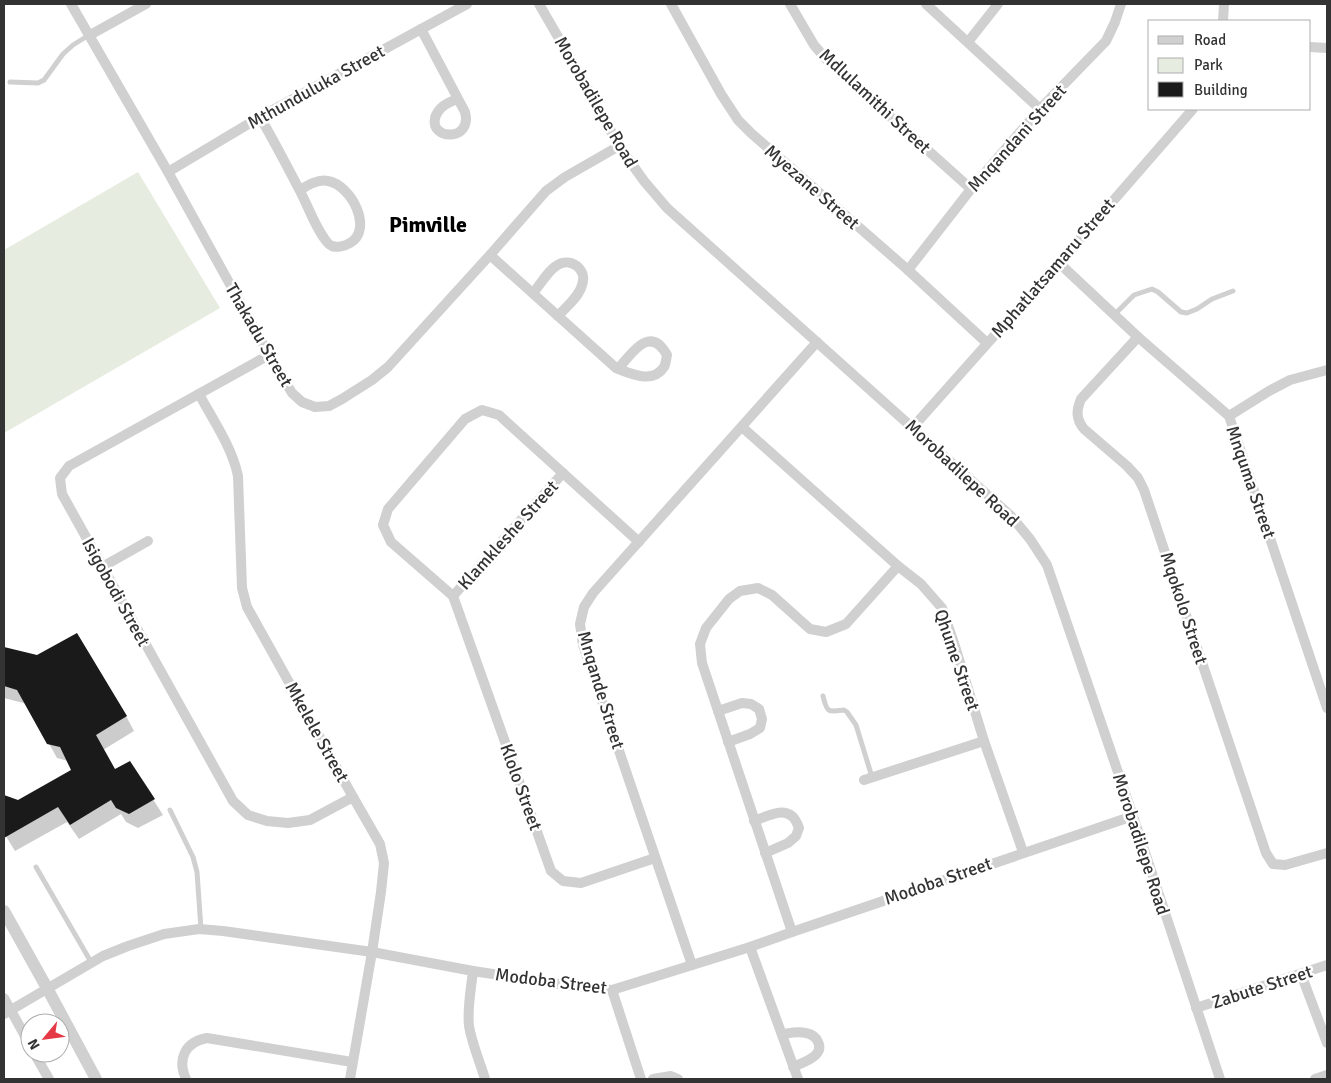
<svg xmlns="http://www.w3.org/2000/svg" width="1331" height="1083" font-family="Signika,sans-serif">
<rect width="100%" height="100%" fill="#fff"/>
<path fill="#e6ecdf" d="M138 172 220 308 4 433V250Z"/>
<path fill="#0003" d="M4 648 37 656 126 716 134 731 103 750 115 770 130 763 163 815 138 828 126 822 121 814 79 839 67 822 15 851 4 833V798L6 797 18 802 72 771 68 761 57 758 27 704 4 698Z"/>
<path fill="#1a1a1a" d="M77 633 127 716 96 735 115 769 130 761 155 799 129 814 116 808 111 800 70 825 58 807 4 838V795L18 800 71 770 60 747 47 744 17 690 4 686V647L37 655Z"/>
<g fill="none" stroke-linecap="round" stroke-linejoin="round">
<g stroke="#d0d0d0" stroke-width="5">
<path d="M10 82 38 83 44 80 63 54 73 45 89 35"/>
<path d="M1114 315 1134 295 1152 289 1158 292 1181 312 1187 313 1197 309 1212 299 1233 291"/>
<path d="M823 696C827 713 828 712 844 710L847 712 856 725 872 777"/>
<path d="M170 810 193 857 197 872 201 929"/>
<path d="M36 867 91 962"/>
</g>
<g stroke="#d0d0d0" stroke-width="10">
<path d="M71 4 168 172 269 355 292 393 302 402 315 407 329 406 342 399 372 380 388 367 490 255 546 191 565 177 619 146"/>
<path d="M539 4 583 80 619 146 644 181 667 208 1011 516 1030 539 1047 565 1133 816 1220 1079"/>
<path d="M671 4 721 94 738 120 752 134 908 270 987 343"/>
<path d="M790 4 814 45 826 59 971 189"/>
<path d="M926 4 1040 109"/>
<path d="M1223 21 1224 4"/>
<path d="M421 29 465 112C473 141 430 141 435 118 436 114 438 111 441 108 445 104 452 101 458 99"/>
<path d="M90 35 146 4"/>
<path d="M968 42 998 4"/>
<path d="M1310 47 1327 48"/>
<path d="M260 117C274 141 287 166 300 191 308 206 314 224 324 238 326 241 329 245 332 246 337 248 345 246 350 243 374 229 351 185 328 181 318 179 308 185 300 190"/>
<path d="M168 172 260 117 467 4"/>
<path d="M490 255 616 368 618 369C632 374 653 384 664 367 666 364 666 359 667 355 650 324 632 353 618 369"/>
<path d="M1059 263 1138 337 1229 416 1327 708"/>
<path d="M908 270 971 189 1040 109 1106 41 1115 22 1121 4"/>
<path d="M533 293C540 285 547 272 556 266 570 256 588 269 582 285 579 297 566 307 558 316"/>
<path d="M1138 337 1081 399C1076 411 1076 419 1084 429L1127 466 1138 478 1144 490 1266 853 1273 864 1285 865 1327 853"/>
<path d="M269 355 69 466 60 478 62 494 233 801 248 815 267 821 288 823 310 820 353 797"/>
<path d="M199 394C213 420 232 447 238 476L242 588 247 607 353 797 380 844 384 863 381 892 372 952 350 1079"/>
<path d="M1229 416 1269 391 1290 380 1327 370"/>
<path d="M742 427 898 566 921 584 942 608 954 643 984 741 1023 852"/>
<path d="M913 427 1059 263 1193 109"/>
<path d="M639 542 499 415 482 410 465 419 388 509 383 525 391 542 453 596 551 871 563 881 581 883 655 858"/>
<path d="M102 567 148 541"/>
<path d="M453 596 563 473"/>
<path d="M718 711 742 703 751 704 759 709 762 719 760 728 750 734 728 742"/>
<path d="M864 780 984 741"/>
<path d="M754 821C772 814 791 803 799 828L796 836 788 843 765 853"/>
<path d="M792 932 702 663 700 644 706 628 729 599 740 591 758 588 772 595 810 629 826 632 846 624 898 566"/>
<path d="M750 947 798 1079"/>
<path d="M692 965 583 645 580 624 584 607 593 593 817 342"/>
<path d="M473 971C471 989 467 1009 469 1026 472 1044 480 1062 485 1079"/>
<path d="M1301 974 1327 1043"/>
<path d="M612 990 641 1079"/>
<path d="M4 998 30 1045"/>
<path d="M1196 1008 1327 965"/>
<path d="M4 1014 103 956 128 946 164 934 199 929 223 931 372 952 473 971 572 986 612 990 750 947 792 932 1133 816"/>
<path d="M782 1034C790 1033 798 1031 806 1033 811 1034 816 1037 818 1042 825 1056 802 1063 793 1067"/>
<path d="M34 1053 49 1079"/>
<path d="M186 1079C177 1059 185 1042 207 1038L352 1062"/>
<path d="M653 1079 671 1076 678 1079"/>
<path d="M1315 1079 1327 1075"/>
</g>
<path stroke="#d0d0d0" stroke-width="12" d="M4 911 47 988 96 1079"/>
</g>
<g text-anchor="middle" stroke-width="5" stroke-linejoin="round" paint-order="stroke">
<g font-size="18" fill="#333" stroke="#fff">
<text transform="translate(316 87) rotate(-29)" y="6">Mthunduluka Street</text>
<text transform="translate(875 101) rotate(43)" y="6">Mdlulamithi Street</text>
<text transform="translate(596 102) rotate(60)" y="6">Morobadilepe Road</text>
<text transform="translate(1017 138) rotate(-48)" y="6">Mnqandani Street</text>
<text transform="translate(812 187) rotate(41)" y="6">Myezane Street</text>
<text transform="translate(1053 268) rotate(-49)" y="6">Mphatlatsamaru Street</text>
<text transform="translate(259 335) rotate(60)" y="6">Thakadu Street</text>
<text transform="translate(962 473) rotate(43)" y="6">Morobadilepe Road</text>
<text transform="translate(1251 482) rotate(71)" y="6">Mnquma Street</text>
<text transform="translate(508 535) rotate(-48)" y="6">Klamkleshe Street</text>
<text transform="translate(116 592) rotate(61)" y="6">Isigobodi Street</text>
<text transform="translate(1184 608) rotate(72)" y="6">Mqokolo Street</text>
<text transform="translate(957 660) rotate(71)" y="6">Qhume Street</text>
<text transform="translate(601 690) rotate(73)" y="6">Mnqande Street</text>
<text transform="translate(317 732) rotate(61)" y="6">Mkelele Street</text>
<text transform="translate(521 787) rotate(70)" y="6">Klolo Street</text>
<text transform="translate(1141 844) rotate(72)" y="6">Morobadilepe Road</text>
<text transform="translate(938 881) rotate(-19)" y="6">Modoba Street</text>
<text transform="translate(551 981) rotate(7)" y="6">Modoba Street</text>
<text transform="translate(1262 987) rotate(-18)" y="6">Zabute Street</text>
</g>
<g font-size="22" font-weight="bold" fill="#000" stroke="#fff">
<text x="428" y="232">Pimville</text>
</g>
</g>
<rect width="1331" height="1083" fill="none" stroke="#333333" stroke-width="10"/>
<rect x="1148" y="20" width="162" height="90" fill="#ffffff" stroke="#adadad"/>
<rect x="1158" y="36" width="25" height="8" fill="#d0d0d0" stroke="#adadad"/>
<text x="1194" y="45" font-size="15" fill="#333333">Road</text>
<rect x="1158" y="58" width="25" height="15" fill="#e6ecdf" stroke="#adadad"/>
<text x="1194" y="70" font-size="15" fill="#333333">Park</text>
<rect x="1158" y="82" width="25" height="15" fill="#1a1a1a" stroke="#adadad"/>
<text x="1194" y="95" font-size="15" fill="#333333">Building</text>
<g transform="translate(45 1038) rotate(241)"><circle r="24" fill="#ffffff" stroke="#adadad"/>
<path d="M0-4L9 19L0 12L-9 19Z" fill="#e63946"/>
<text y="-8" font-size="14" font-weight="bold" text-anchor="middle" fill="#333333">N</text>
</g>
</svg>
